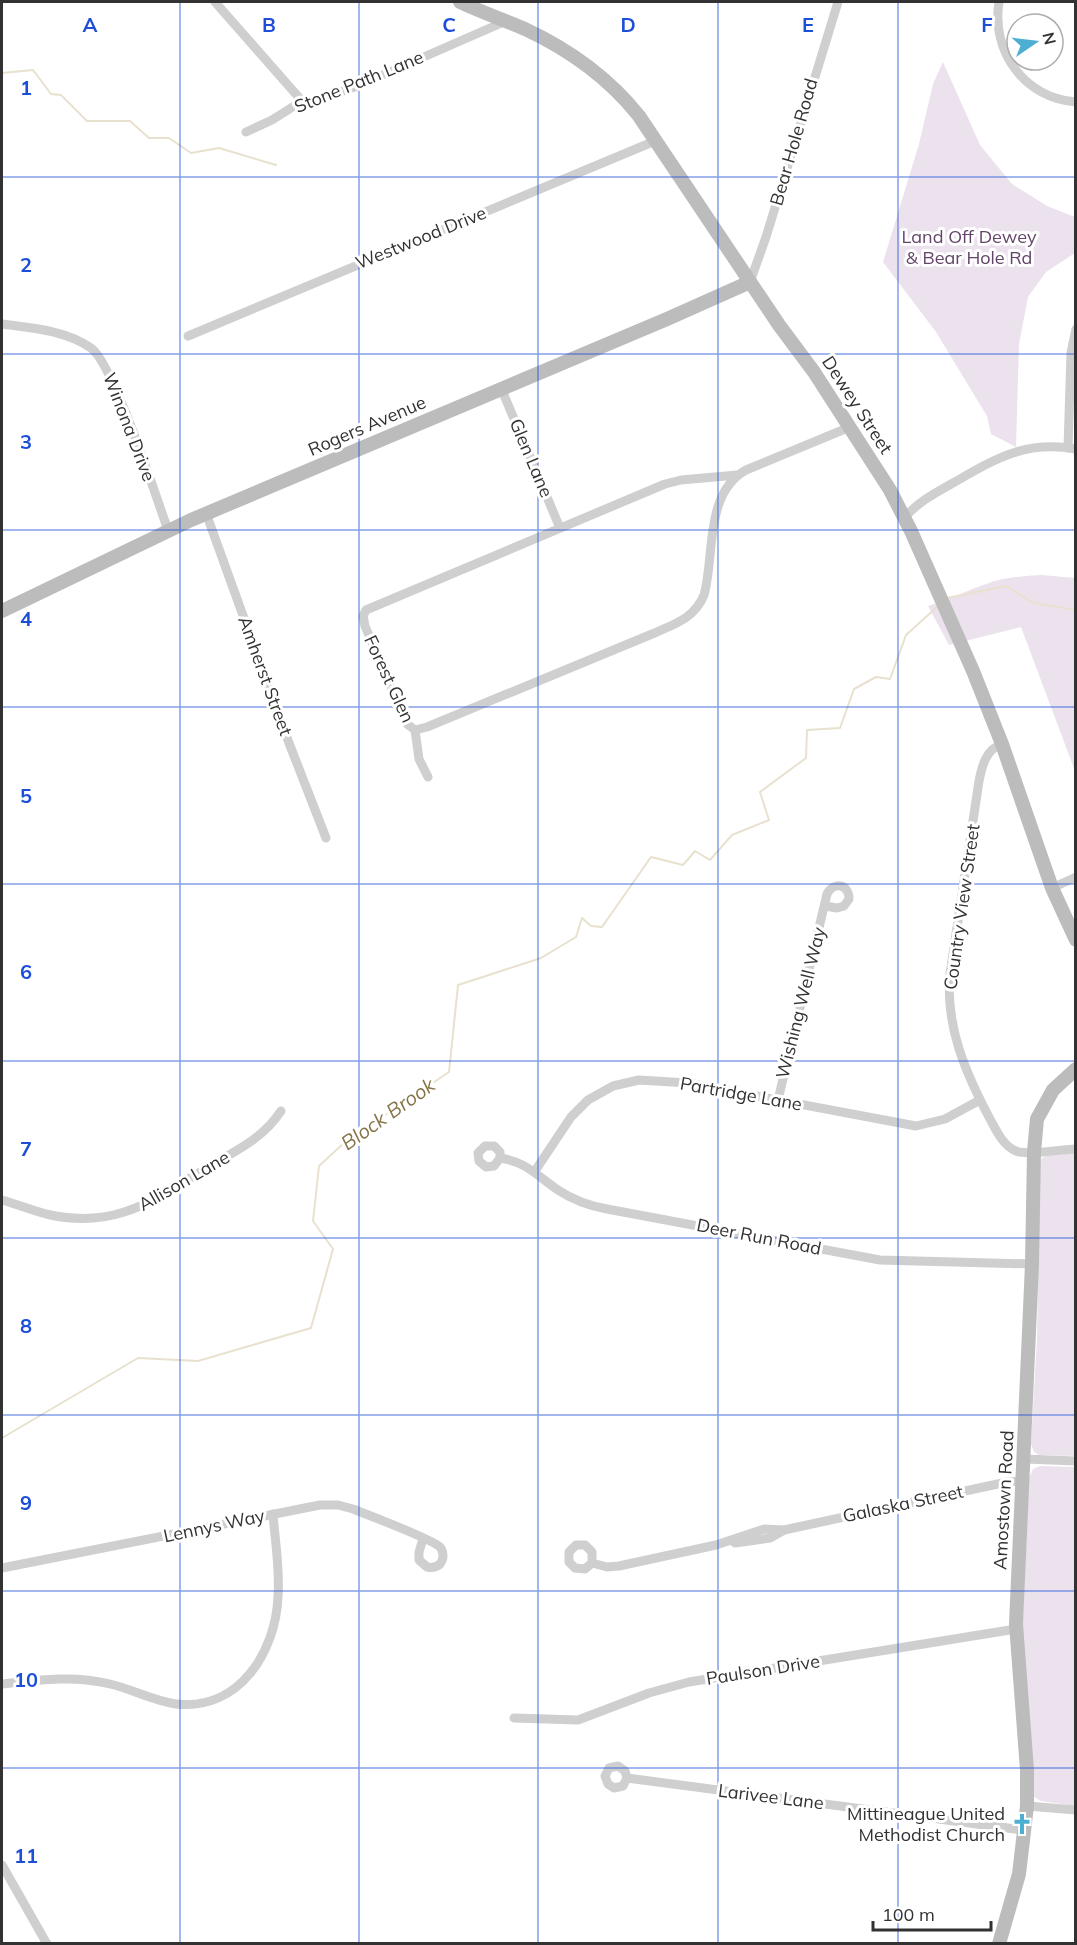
<svg xmlns="http://www.w3.org/2000/svg" width="1077" height="1945" font-family="Mulish,sans-serif">
<rect width="100%" height="100%" fill="#fff"/>
<g fill="#ebe2ed">
<path d="M943 62 980 145 1012 184 1047 206 1075 217V253L1046 272 1028 297 1019 344 1016 447 991 434 987 416 936 332 883 262 919 144 933 84Z"/>
<path d="M1042 575 1075 578V771L1021 627 949 645 928 606C948 600 966 591 986 584 1004 577 1023 576 1042 575Z"/>
<path d="M1075 1153V1456L1039 1455 1034 1452 1031 1444 1037 1339 1040 1163 1042 1158 1048 1155Z"/>
<path d="M1040 1466 1075 1467V1806L1041 1801 1034 1797 1022 1642 1029 1478 1033 1469Z"/>
</g>
<g fill="none" stroke-linecap="round" stroke-linejoin="round">
<g stroke="#e8e1ce" stroke-width="2">
<path d="M2 73 33 70 51 94 61 95 87 121H130L149 138H169L191 153 219 148 276 165"/>
<path d="M947 598 1006 586 1034 603 1076 610"/>
<path d="M2 1438 138 1358 198 1361 311 1328 333 1249 313 1221 319 1166 345 1142 449 1072 458 985 541 958 576 937 582 918 591 926 602 927 651 857 683 865 695 851 710 860 732 835 769 820 760 792 806 758 807 730 840 728 854 689 876 677 890 679 906 635 938 606"/>
</g>
<g stroke="#cfcfcf" stroke-width="9">
<path d="M215 2 302 101"/>
<path d="M999 2C991 51 1024 98 1076 102"/>
<path d="M246 132 272 120 302 101H314L355 87 506 21"/>
<path d="M750 282 766 237 838 2"/>
<path d="M2 324C31 328 65 330 91 348 113 363 156 497 168 530"/>
<path d="M188 336 655 141"/>
<path d="M501 388 560 528"/>
<path d="M1068 448 1071 353 1076 329"/>
<path d="M737 475 681 480 665 484 366 610 363 616 365 626 407 724 415 730 427 727 657 632C677 623 695 617 704 595 715 556 704 493 746 470L850 427"/>
<path d="M206 513 289 743 326 838"/>
<path d="M904 518C918 502 935 493 953 483 995 459 1025 440 1076 449"/>
<path d="M415 730 419 759 428 777"/>
<path d="M1002 744C986 749 982 766 979 781L950 974C945 1026 966 1074 990 1119 996 1130 1003 1146 1016 1151 1026 1156 1062 1149 1076 1149"/>
<path d="M1052 888 1076 877"/>
<path d="M778 1100 827 894C834 881 849 884 849 899L844 906 837 908 825 906"/>
<path d="M500 1158 494 1166 486 1167 479 1161 478 1153 485 1146H494L500 1152V1158C527 1162 537 1176 558 1190 573 1200 590 1206 607 1209L880 1260 1032 1264"/>
<path d="M535 1171 571 1117 588 1100 613 1086 639 1080 688 1083 916 1126 945 1119 980 1100"/>
<path d="M2 1200C16 1204 31 1210 46 1214 114 1230 150 1202 205 1169 233 1152 262 1140 281 1111"/>
<path d="M1025 1459 1076 1461"/>
<path d="M735 1543 770 1538 784 1530"/>
<path d="M592 1563 585 1569 575 1568 569 1562V1552L576 1545H585L592 1552V1563L607 1567 619 1566 716 1545 764 1529 784 1530 1007 1482 1023 1481"/>
<path d="M2 1568 320 1505H338L353 1509C368 1515 432 1539 440 1547 444 1552 444 1559 440 1564 436 1568 432 1568 427 1567L419 1560V1552L423 1539"/>
<path d="M2 1684C38 1680 74 1675 110 1684 132 1689 153 1701 176 1704 239 1711 276 1652 278 1596 280 1568 275 1541 273 1514"/>
<path d="M514 1718 578 1720 649 1693 689 1682 1016 1629"/>
<path d="M627 1778 623 1786 614 1788 608 1784 605 1776 609 1768 618 1766 625 1771 627 1778 1023 1830"/>
<path d="M1027 1806 1076 1810"/>
<path d="M2 1865 47 1944"/>
</g>
<g stroke="#bcbcbc" stroke-width="14">
<path d="M460 2C481 12 504 20 525 29 570 50 608 77 639 116L779 325 814 372 890 490 911 531 973 671 1002 744 1052 888 1076 940"/>
<path d="M2 611 191 520 667 319 750 282"/>
<path d="M999 1944 1019 1874 1027 1806V1770L1016 1624 1032 1264 1034 1152 1037 1119 1053 1090 1076 1069"/>
</g>
</g>
<path fill="none" stroke="#1d4ed8" stroke-width="1.5" stroke-opacity="0.55" d="M180 2V1944M359 2V1944M538 2V1944M718 2V1944M898 2V1944M2 177H1076M2 354H1076M2 530H1076M2 707H1076M2 884H1076M2 1061H1076M2 1238H1076M2 1415H1076M2 1591H1076M2 1768H1076"/>
<defs>
<symbol id="church-bare" viewBox="-9 -9 18 18"><path d="M-1.2-6h2.4v3.5h3.3v2.4h-3.3V6h-2.4V-.1h-3.3v-2.4h3.3Z" fill="#4caed1" stroke="#fff" stroke-width="2.5" paint-order="stroke"/></symbol>
</defs>
<g fill-rule="evenodd">
<use href="#church-bare" x="1007" y="1809" width="30" height="30"/>
</g>
<g text-anchor="middle" stroke-width="6" stroke-linejoin="round" paint-order="stroke">
<g font-size="18" fill="#323232" stroke="#fff">
<text transform="translate(359 82) rotate(-22)" y="6">Stone Path Lane</text>
<text transform="translate(794 142) rotate(-74)" y="6">Bear Hole Road</text>
<text transform="translate(421 238) rotate(-22)" y="6">Westwood Drive</text>
<text transform="translate(857 405) rotate(57)" y="6">Dewey Street</text>
<text transform="translate(367 426) rotate(-23)" y="6">Rogers Avenue</text>
<text transform="translate(129 427) rotate(69)" y="6">Winona Drive</text>
<text transform="translate(531 458) rotate(67)" y="6">Glen Lane</text>
<text transform="translate(265 676) rotate(70)" y="6">Amherst Street</text>
<text transform="translate(389 679) rotate(65)" y="6">Forest Glen</text>
<text transform="translate(962 907) rotate(-82)" y="6">Country View Street</text>
<text transform="translate(801 1003) rotate(-76)" y="6">Wishing Well Way</text>
<text transform="translate(741 1094) rotate(10)" y="6">Partridge Lane</text>
<text transform="translate(184 1181) rotate(-30)" y="6">Allison Lane</text>
<text transform="translate(759 1237) rotate(11)" y="6">Deer Run Road</text>
<text transform="translate(1004 1500) rotate(-87)" y="6">Amostown Road</text>
<text transform="translate(903 1504) rotate(-12)" y="6">Galaska Street</text>
<text transform="translate(214 1526) rotate(-12)" y="6">Lennys Way</text>
<text transform="translate(763 1670) rotate(-9)" y="6">Paulson Drive</text>
<text transform="translate(771 1797) rotate(7)" y="6">Larivee Lane</text>
</g>
<g font-size="18" fill="#644469" stroke="#fff">
<text x="969" y="243">Land Off Dewey<tspan x="969" dy="21">&amp; Bear Hole Rd</tspan></text>
</g>
<g font-size="18" fill="#323232" stroke="#fff" text-anchor="end">
<text x="1005" y="1820">Mittineague United<tspan x="1005" dy="21">Methodist Church</tspan></text>
</g>
<g font-size="20" font-style="italic" fill="#857446" stroke="#fff">
<text transform="translate(388 1114) rotate(-35)" y="7">Block Brook</text>
</g>
</g>
<g font-size="20" text-anchor="middle" font-weight="bold" fill="#1d4ed8" stroke="#fff" stroke-width="6" stroke-linejoin="round" paint-order="stroke">
<text x="90" y="32">A</text>
<text x="269" y="32">B</text>
<text x="449" y="32">C</text>
<text x="628" y="32">D</text>
<text x="808" y="32">E</text>
<text x="987" y="32">F</text>
<text x="26" y="95">1</text>
<text x="26" y="272">2</text>
<text x="26" y="449">3</text>
<text x="26" y="626">4</text>
<text x="26" y="803">5</text>
<text x="26" y="979">6</text>
<text x="26" y="1156">7</text>
<text x="26" y="1333">8</text>
<text x="26" y="1510">9</text>
<text x="26" y="1687">10</text>
<text x="26" y="1863">11</text>
</g>
<rect width="1077" height="1945" fill="none" stroke="#323232" stroke-width="6"/>
<g transform="translate(1035 42) rotate(76)"><circle r="28" fill="#ffffff" stroke="#adadad" stroke-width="1.5"/>
<path d="M0-4.5L10 22L0 15L-10 22Z" fill="#4caed1"/>
<text y="-9" font-size="16" font-weight="bold" text-anchor="middle" fill="#323232">N</text>
</g>
<path d="M873 1921v9h118v-9" fill="none" stroke="#323232" stroke-width="3"/>
<text x="882" y="1921" font-size="18" fill="#323232" stroke="#ffffff" stroke-width="4.5" paint-order="stroke">100 m</text>
</svg>
